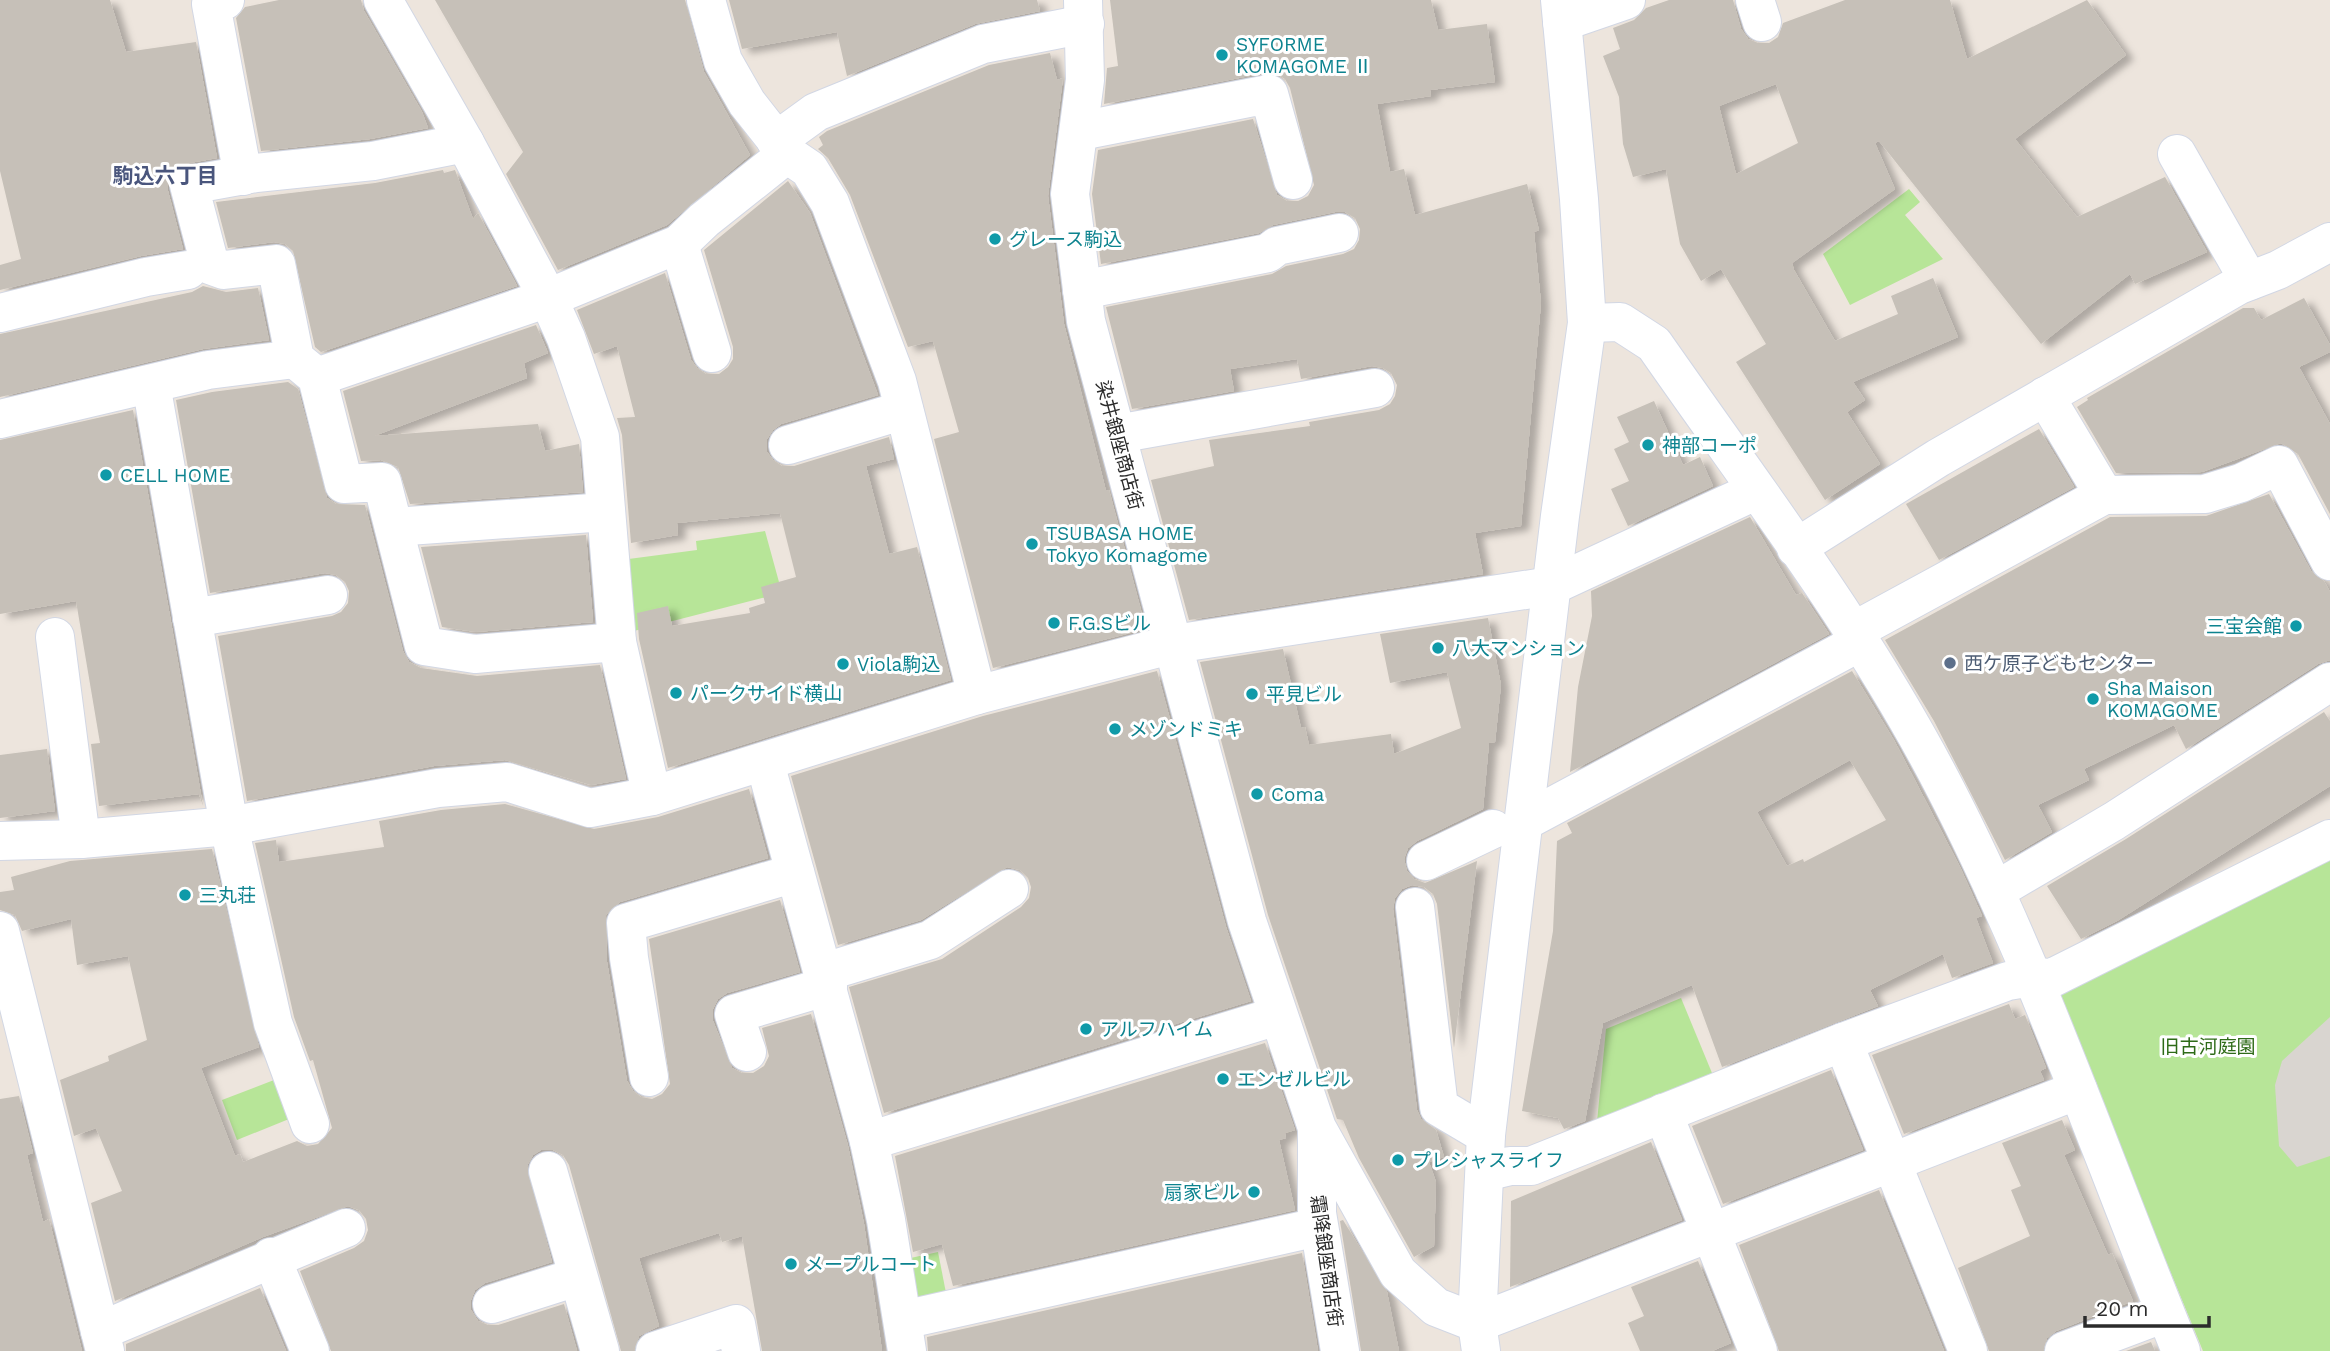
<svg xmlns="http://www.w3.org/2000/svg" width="2330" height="1351" font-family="'Work Sans','Noto Sans JP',sans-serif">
<defs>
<filter id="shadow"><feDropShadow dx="8" dy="4.5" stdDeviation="3.5" flood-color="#0004"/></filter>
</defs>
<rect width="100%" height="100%" fill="#ede5dd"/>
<g fill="#b7e598">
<path d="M1909 189 1920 202 1905 215 1943 259 1850 305 1823 254Z"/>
<path d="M765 531 782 593 630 632 621 560 697 550 696 541Z"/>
<path d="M2330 851V1351H2203L2053 987Z"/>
<path d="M1681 998 1712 1073 1597 1122 1606 1029Z"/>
<path d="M274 1080 289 1119 237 1140 222 1100Z"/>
<path d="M938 1252 947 1298 914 1303 906 1259Z"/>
</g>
<path fill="#d9d5d0" d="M2330 1017V1156L2297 1167 2279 1146 2275 1085 2282 1061Z"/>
<g fill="#c6c0b8" fill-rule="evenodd" filter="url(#shadow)">
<path d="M0 0H110L126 52 196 42 217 158 184 164 174 169 168 178V191L183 249 141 256 0 290V265L21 259 0 171Z"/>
<path d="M279 0H361L364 11 422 112 428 128 370 139 261 151 236 18 245 7Z"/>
<path d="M435 0H685L704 72 750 155 667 225 558 270 506 174 523 152Z"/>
<path d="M729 0H1037L1040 11 975 24 847 76 837 32 742 49Z"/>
<path d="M1110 0H1431L1438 30 1487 24 1495 82 1430 90 1431 96 1377 104 1390 172 1404 169 1415 215 1527 184 1539 230 1534 232 1541 303 1521 526 1475 533 1483 574 1189 620 1151 480 1214 466 1209 440 1310 426 1309 422 1379 410 1390 404 1395 396 1397 385 1391 373 1383 368 1372 366 1301 379 1297 359 1230 369 1234 391 1132 409 1106 307 1272 274 1286 266 1343 254 1354 249 1359 240 1360 229 1355 218 1345 212H1335L1273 225 1259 233 1101 264 1092 194 1098 150 1253 119 1277 195 1287 201H1298L1308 196 1314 185 1290 88 1285 79 1276 73H1265L1104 104 1107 68 1118 66Z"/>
<path d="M1669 0H1733L1741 29 1748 39 1758 43H1769L1778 37 1783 23 1845 0H1950L1967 59 2087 0 2126 55 2015 139 2077 217 2165 177 2207 252 2135 284 2130 274 2041 344 1879 141 1875 143 1895 189 1792 263 1794 270 1835 341 1898 314 1891 296 1933 278 1958 337 1853 382 1865 400 1847 412 1880 464 1825 500 1736 362 1766 344 1721 269 1701 281 1680 244 1666 169 1633 177 1623 144 1619 97 1603 56 1620 49 1613 28 1634 20 1646 8ZM1776 84 1798 143 1736 174 1719 106Z"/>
<path d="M1050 53 1057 80 1063 78 1048 196 1064 324 1106 491 1109 490 1146 629 993 668 934 439 959 432 933 341 908 347 850 195 828 158 818 149 823 145 819 137 827 131 989 65Z"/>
<path d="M443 170 444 173 455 170 473 219 478 213 517 286 321 352 315 347 293 251 285 244 274 242 228 248 216 202 375 183Z"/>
<path d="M788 181 810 213 878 395 781 424 773 430 767 439V452L773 460 782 466H794L889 437 894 459 866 466 889 554 917 547 951 680 668 768 639 639 637 613 668 606 672 626 750 613 749 608 765 603 761 587 796 577 780 513 677 523 678 535 631 543 622 435 617 418 635 417 617 346 594 354 577 310 665 273 691 360 697 368 706 374H719L728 367 733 359V347L704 250Z"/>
<path d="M203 286 226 292 258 288 269 340 203 349 0 397V334L192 292Z"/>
<path d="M2304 298 2330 345V352L2299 367 2330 424V514L2298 454 2281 443 2202 472 2116 473 2077 407 2088 400 2087 398 2243 308H2254L2261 320Z"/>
<path d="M536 325 548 353 524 363 527 378 374 436 538 424 545 451 579 444 583 492 410 504 398 467 381 460 361 461 343 391Z"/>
<path d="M288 382 298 389 327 498 336 504 365 505 403 651 409 662 421 668 477 676 600 665 626 779 591 785 505 760 434 766 247 801 218 636 332 616 341 612 348 603 349 591 345 582 336 575 325 573 210 593 176 400 212 392Z"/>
<path d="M1654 401 1683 465 1700 457 1713 486 1628 526 1611 489 1629 481 1614 449 1629 442 1617 417Z"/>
<path d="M133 410 171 622 203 806 199 794 99 806 91 744 100 743 76 601 0 614V440Z"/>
<path d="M2039 429 2074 487 1939 560 1906 504Z"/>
<path d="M2269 494 2311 571 2324 581 2330 592V660L2318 664 2186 749 2174 725 2084 769 2089 780 2038 805 2052 832 2005 860 1934 721 1885 640 2110 517 2206 516Z"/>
<path d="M1750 517 1796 595 1802 593 1829 634 1570 772 1578 687 1592 616 1591 591Z"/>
<path d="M586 535 593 622 476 632 442 627 421 547Z"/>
<path d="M1488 618 1501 685 1495 742 1489 743 1483 809 1417 841 1408 848 1404 859 1407 871 1414 879 1425 883 1477 861 1454 1048 1437 904 1433 894 1424 887 1412 885 1402 889 1395 898 1393 909 1417 1110 1421 1119 1436 1130 1444 1157 1429 1162 1436 1182 1434 1246 1414 1257 1359 1158 1343 1120 1337 1119 1268 915 1200 662 1283 649 1301 728 1305 727 1309 745 1391 734 1394 754 1461 728 1447 672 1390 683 1380 634Z"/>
<path d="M1157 671 1226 927 1251 1001 884 1113 849 987 942 959 1021 907 1029 898 1031 887 1028 878 1020 870 1007 867 921 920 838 945 791 776 983 716Z"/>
<path d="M1852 671 1895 742 1960 867 1982 916 1976 918 1993 963 1952 978 1943 954 1870 990 1878 1006 1722 1067 1692 985 1603 1023 1585 1121 1564 1129 1558 1118 1522 1111 1553 931 1557 841 1572 833 1567 823ZM1850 760 1886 820 1804 862 1803 859 1787 866 1757 812Z"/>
<path d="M2324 712 2330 721V786L2117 921 2081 939 2047 886 2126 839Z"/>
<path d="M47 749 55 811 0 818V755Z"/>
<path d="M749 789 768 858 620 902 606 915 607 962 627 1081 633 1091 641 1097 652 1099 662 1094 670 1084 649 939 780 900 800 972 727 993 718 999 713 1009V1021L732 1068 742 1073H753L764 1066 769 1056 762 1028 811 1014 848 1146 864 1224 882 1351H762L742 1236 722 1242 719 1233 639 1258 659 1326 639 1336 634 1351H621L569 1165 563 1155 553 1150H541L533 1155 527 1166 552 1262 485 1283 475 1290 471 1300V1310L478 1321 488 1325H498L564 1304 577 1351H331L300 1271 354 1248 364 1241 368 1230 366 1219 359 1210 348 1206 263 1237 115 1301 91 1203 122 1191 96 1128 74 1136 60 1080 109 1061 108 1056 147 1040 128 956 77 965 71 919 22 931 15 915 0 910V892L14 890 11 877 70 861 212 849 259 1047 201 1068 235 1156 240 1154 243 1162 297 1141 307 1146 318 1144 332 1128 313 1060 310 1061 294 1017 255 843 276 840 279 862 384 847 379 821 441 810 505 804 594 829 658 817Z"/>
<path d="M2009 1004 2015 1019 2025 1015 2046 1068 2040 1071 2044 1080 1904 1134 1872 1055Z"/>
<path d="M1265 1043 1295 1130 1285 1133 1286 1138 1279 1140 1295 1210 953 1286 942 1244 913 1252 895 1156Z"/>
<path d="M1831 1070 1863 1150 1723 1204 1692 1126Z"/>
<path d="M19 1096 33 1153 27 1155 43 1222 49 1219 82 1351H0V1099Z"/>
<path d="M2062 1120 2075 1150 2064 1155 2108 1255 2112 1253 2133 1301 2056 1331 2047 1338 2043 1351H1989L1958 1268 2030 1236 2011 1190 2021 1186 2002 1143Z"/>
<path d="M1651 1142 1682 1220 1510 1287 1511 1201Z"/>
<path d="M1879 1190 1944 1351H1779L1739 1245Z"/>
<path d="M1343 1220 1387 1292 1399 1351H1361L1340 1221Z"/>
<path d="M1302 1253 1318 1351H928L927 1337Z"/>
<path d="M1698 1261 1731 1343 1712 1351H1640L1628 1323 1644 1316 1631 1287Z"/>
<path d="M260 1288 286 1351H126V1344Z"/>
<path d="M2151 1342 2155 1351H2126Z"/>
</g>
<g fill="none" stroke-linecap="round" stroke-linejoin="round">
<defs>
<g id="minor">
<path d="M225 0 211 4 243 176"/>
<path d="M383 0 465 143 548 298 566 338 600 437 617 642 652 796"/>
<path d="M706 0 723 61 747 103 787 154 809 169 830 203 897 381 977 695"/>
<path d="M1083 0 1085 80 1070 194 1086 321 1247 921 1317 1128 1398 1273 1436 1307 1477 1323 2078 1090"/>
<path d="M1755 0 1762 22"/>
<path d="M1562 22 1626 0"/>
<path d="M1080 131 1269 94 1293 180"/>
<path d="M776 141 816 112 983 44 1085 24"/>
<path d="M465 143 373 161 256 173 189 185 210 265 224 270 276 264 295 359 317 377 344 484 382 482 424 646 475 654 617 642"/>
<path d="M2177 154 2249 281"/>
<path d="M679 244 712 353"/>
<path d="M1082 290 1268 253 1277 246 1339 233"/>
<path d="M0 313 146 277 188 270"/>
<path d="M1587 323 1620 322 1654 344C1755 489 1865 632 1946 790 2039 970 2104 1164 2181 1351"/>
<path d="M317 377 548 298 679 244 704 220 787 154"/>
<path d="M151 384 229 826 273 1023 310 1124"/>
<path d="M2045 396 2104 495 2205 494 2241 483 2279 465 2330 561"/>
<path d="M0 419 208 370 295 359"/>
<path d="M1117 434 1375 388"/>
<path d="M788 445 904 410"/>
<path d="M394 527 606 512"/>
<path d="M1796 548 1938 458 2239 285 2278 270 2330 242"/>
<path d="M192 618 328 595"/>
<path d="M55 637 81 839"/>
<path d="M765 763 869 1141 886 1220 907 1351"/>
<path d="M1523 822 1843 651 1857 639 1863 626 2104 495"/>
<path d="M0 841 81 839 229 826 438 788 507 782 590 808 652 796 977 695 1174 644 1551 586 1755 491"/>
<path d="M1426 861 1493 829"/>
<path d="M1995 891 2114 821 2330 682"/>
<path d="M1415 907 1439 1107 1486 1135"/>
<path d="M0 931 105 1351"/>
<path d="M825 972 930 940 1009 889"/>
<path d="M1843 1042 1968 1351"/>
<path d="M747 1052 734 1014 828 986"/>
<path d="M649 1077 629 958 626 923 795 873"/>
<path d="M1663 1113 1758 1351"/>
<path d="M1317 1131V1213L1340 1351"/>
<path d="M869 1141 1277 1016"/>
<path d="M548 1171 600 1351"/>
<path d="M1485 1172 1510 1166H1531L1843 1042 2008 981 2032 977 2052 978 2330 839"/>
<path d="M271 1257 310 1351"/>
<path d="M492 1304 577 1277"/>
<path d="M903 1320 1318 1227"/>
<path d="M100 1331 346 1228"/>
<path d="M655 1351 736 1324 741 1351"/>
<path d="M1481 1351 1477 1323 1486 1135 1560 516 1587 323 1579 199 1560 0"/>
<path d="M2064 1351 2165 1313"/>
</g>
</defs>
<use href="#minor" stroke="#d2d7e4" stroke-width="40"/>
<use href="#minor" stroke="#fff" stroke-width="38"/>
</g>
<g fill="#0f9aa8" stroke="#fff" stroke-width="2.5">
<circle cx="1222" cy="55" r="7"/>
<circle cx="995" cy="239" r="7"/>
<circle cx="1648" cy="445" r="7"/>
<circle cx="106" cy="475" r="7"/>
<circle cx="1032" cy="544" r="7"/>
<circle cx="1054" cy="623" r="7"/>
<circle cx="2296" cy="626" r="7"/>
<circle cx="1438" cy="648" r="7"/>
<circle cx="843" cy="664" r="7"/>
<circle cx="676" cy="693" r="7"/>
<circle cx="1252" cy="694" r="7"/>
<circle cx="2093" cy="699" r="7"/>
<circle cx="1115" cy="729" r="7"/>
<circle cx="1257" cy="794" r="7"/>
<circle cx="185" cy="895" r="7"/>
<circle cx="1086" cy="1029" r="7"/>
<circle cx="1223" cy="1079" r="7"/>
<circle cx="1398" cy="1160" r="7"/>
<circle cx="1254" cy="1192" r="7"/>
<circle cx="791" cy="1264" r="7"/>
</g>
<circle fill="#5c6f8a" stroke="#fff" stroke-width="2.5" cx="1950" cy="663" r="7"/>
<g text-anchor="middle" stroke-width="6" stroke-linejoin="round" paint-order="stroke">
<g font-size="19" fill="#0d838f" stroke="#fff" text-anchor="start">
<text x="1236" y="51">SYFORME<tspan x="1236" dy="22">KOMAGOME Ⅱ</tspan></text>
<text x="1009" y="246">グレース駒込</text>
<text x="1662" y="452">神部コーポ</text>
<text x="120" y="482">CELL HOME</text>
<text x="1046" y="540">TSUBASA HOME<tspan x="1046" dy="22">Tokyo Komagome</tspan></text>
<text x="1068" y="630">F.G.Sビル</text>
<text x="2282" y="633" text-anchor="end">三宝会館</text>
<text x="1452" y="655">八大マンション</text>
<text x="857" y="671">Viola駒込</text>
<text x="2107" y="695">Sha Maison<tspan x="2107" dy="22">KOMAGOME</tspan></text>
<text x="690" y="700">パークサイド横山</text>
<text x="1266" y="701">平見ビル</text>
<text x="1129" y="736">メゾンドミキ</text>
<text x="1271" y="801">Coma</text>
<text x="199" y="902">三丸荘</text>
<text x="1100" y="1036">アルフハイム</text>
<text x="1237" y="1086">エンゼルビル</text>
<text x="1412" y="1167">プレシャスライフ</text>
<text x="1240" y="1199" text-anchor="end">扇家ビル</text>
<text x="805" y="1271">メープルコート</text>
</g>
<g font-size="19" fill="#2b2b2b" stroke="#fff">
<text transform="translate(1120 445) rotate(75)" y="7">染井銀座商店街</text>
<text transform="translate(1327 1261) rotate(82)" y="7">霜降銀座商店街</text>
</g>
<g font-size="19" fill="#4e5e75" stroke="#fff" text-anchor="start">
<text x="1964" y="670">西ケ原子どもセンター</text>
</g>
<g font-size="19" fill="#2e6b18" stroke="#fff">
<text x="2208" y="1053">旧古河庭園</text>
</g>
<g font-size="21" font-weight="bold" fill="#4a567d" stroke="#fff">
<text x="165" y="183">駒込六丁目</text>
</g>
</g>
<path d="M2085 1316v10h124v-10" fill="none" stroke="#2b2b2b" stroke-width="3.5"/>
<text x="2096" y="1316" font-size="21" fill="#2b2b2b" stroke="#ffffff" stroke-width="5" paint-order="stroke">20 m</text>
</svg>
